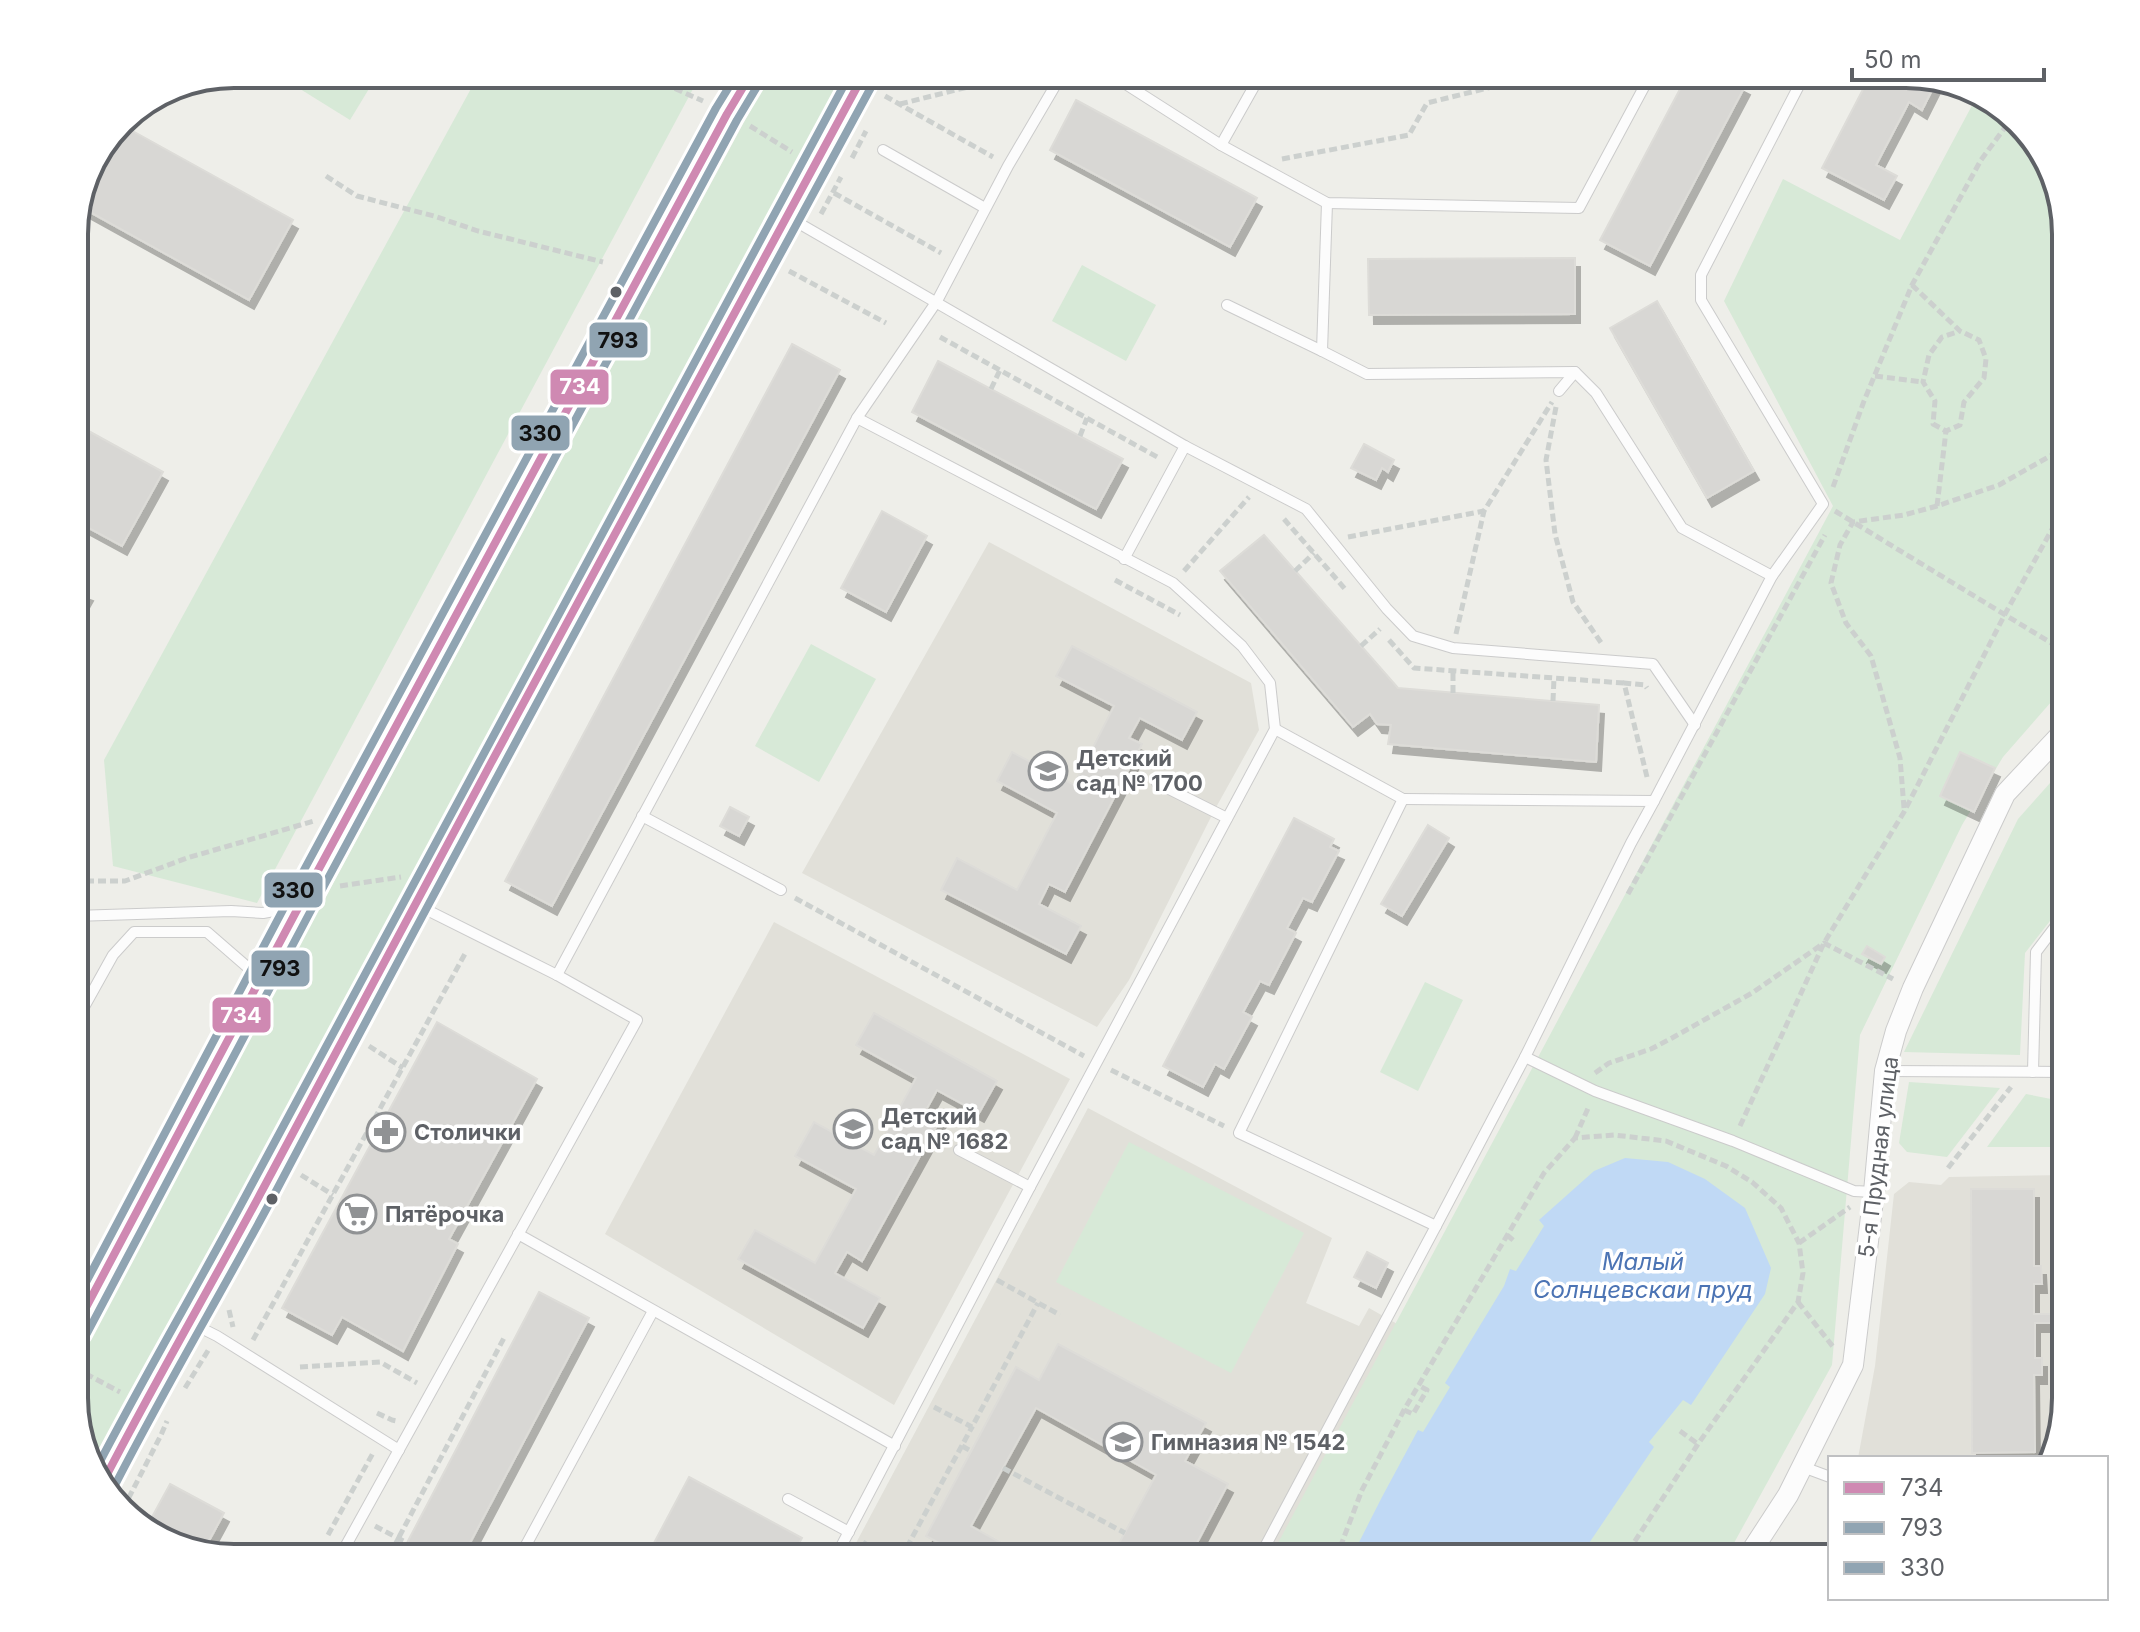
<svg xmlns="http://www.w3.org/2000/svg" width="2140" height="1632" font-family="Inter,sans-serif">
<defs>
<filter id="shadow"><feDropShadow dx="5" dy="9" stdDeviation="0" flood-color="#0004"/></filter>
</defs>
<rect width="100%" height="100%" fill="#eeeee9"/>
<g fill="#e1e0d9">
<path d="M989 542 1251 683 1259 730 1214 811 1129 980 1097 1027 802 873Z"/>
<path d="M774 922 1070 1079 894 1405 605 1234Z"/>
<path d="M1088 1108 1332 1238 1306 1303 1359 1326 1369 1308 1399 1325 1274 1558H848Z"/>
<path d="M2066 1175V1399L2046 1458H1858L1875 1366 1894 1194 1909 1182 1941 1185 1949 1177Z"/>
</g>
<g fill="#d7e9d7">
<path d="M276 74H378L350 120Z"/>
<path d="M479 74H701L257 903 113 866 104 760Z"/>
<path d="M770 74H848L93 1472 91 1469 74 1408V1363Z"/>
<path d="M1976 98 2004 107 2050 163 2066 233V685L2003 757 1962 825 1860 1035 1832 1365 1734 1543 1723 1558H1270L1833 506 1724 301 1783 179 1900 240Z"/>
<path d="M1082 265 1156 305 1126 361 1052 321Z"/>
<path d="M811 644 876 679 819 782 755 746Z"/>
<path d="M2066 765V912H2057L2025 953 2020 1055 1904 1052 2018 819Z"/>
<path d="M1425 982 1463 1000 1418 1091 1380 1072Z"/>
<path d="M1909 1082 2000 1088 1947 1157 1907 1152 1899 1143Z"/>
<path d="M2026 1094 2066 1102V1147H1987Z"/>
<path d="M1129 1142 1304 1233 1231 1373 1056 1282Z"/>
</g>
<path fill="#c0d9f5" d="M1625 1158 1668 1162 1705 1179 1745 1208 1771 1268 1765 1294 1691 1405 1683 1400 1649 1442 1654 1447 1579 1558H1351L1382 1497 1418 1430 1423 1432 1450 1387 1445 1383 1504 1286 1510 1269 1516 1271 1544 1226 1539 1220 1594 1171Z"/>
<g fill="#d8d7d4" stroke="#dddcd8" stroke-width="2" filter="url(#shadow)">
<path d="M1688 74H1721L1745 86 1650 266 1600 240Z"/>
<path d="M1871 74H1907L1935 84 1922 110 1909 102 1876 165 1897 176 1884 200 1822 168Z"/>
<path d="M1076 100 1257 198 1230 247 1050 150Z"/>
<path d="M120 124 293 220 249 300 79 206 90 163Z"/>
<path d="M1575 258V314L1369 315 1368 259Z"/>
<path d="M1657 301 1754 471 1707 498 1610 328Z"/>
<path d="M792 344 840 370 552 906 505 881Z"/>
<path d="M938 361 1123 459 1096 509 912 412Z"/>
<path d="M74 423 163 472 122 546 74 520Z"/>
<path d="M1364 444 1394 460 1388 472 1382 468 1376 480 1351 468Z"/>
<path d="M882 511 927 536 886 612 841 588Z"/>
<path d="M1264 535 1398 688 1599 705 1596 762 1388 744 1391 725 1377 724 1370 714 1353 727 1220 571Z"/>
<path d="M74 587 88 592 74 617Z"/>
<path d="M1072 646 1197 712 1182 740 1140 718 1129 738 1142 744 1065 892 1049 884 1039 904 1081 926 1066 954 941 890 957 858 1017 890 1057 813 997 781 1012 752 1074 785 1114 706 1056 676Z"/>
<path d="M1960 752 1995 768 1974 812 1940 796Z"/>
<path d="M730 807 749 817 739 836 720 826Z"/>
<path d="M1294 818 1334 839 1330 847 1339 851 1312 902 1303 898 1287 928 1296 933 1269 985 1260 981 1243 1012 1252 1017 1224 1069 1215 1064 1203 1087 1163 1066Z"/>
<path d="M1428 825 1449 838 1402 916 1381 904Z"/>
<path d="M1867 946 1885 957 1881 964 1862 954Z"/>
<path d="M874 1013 997 1081 979 1113 937 1090 926 1110 941 1118 862 1261 847 1252 835 1273 880 1298 863 1328 738 1259 755 1230 815 1263 856 1189 795 1156 814 1122 874 1155 916 1078 856 1045Z"/>
<path d="M437 1022 537 1079 449 1239 458 1244 403 1351 342 1317 332 1335 282 1308Z"/>
<path d="M1971 1189H2034V1266H2041L2042 1284H2034V1314H2066V1323H2035V1358H2042V1375H2034L2035 1452 1972 1453Z"/>
<path d="M1367 1252 1388 1263 1376 1288 1354 1277Z"/>
<path d="M539 1292 589 1318 481 1522 462 1558H399Z"/>
<path d="M1058 1344 1206 1423 1185 1461 1228 1484 1189 1558H1111L1156 1475 1036 1408 971 1526 1028 1558H942L948 1548 926 1536 1016 1367 1039 1380Z"/>
<path d="M689 1477 802 1538 791 1558H646Z"/>
<path d="M170 1484 224 1513 205 1548 146 1528Z"/>
<path d="M209 1542 239 1558H233L205 1548Z"/>
</g>
<g fill="none" stroke-linecap="round" stroke-linejoin="round">
<defs>
<g id="lane">
<path d="M1110 74 1221 145 1327 203 1579 208 1651 74"/>
<path d="M1221 145 1261 74"/>
<path d="M883 150 985 208"/>
<path d="M1327 203 1322 351 1367 374 1575 372 1596 393 1682 528 1772 576"/>
<path d="M788 217 1185 446 1124 559"/>
<path d="M1227 305 1322 351"/>
<path d="M1559 391 1575 372"/>
<path d="M857 418 937 301 1008 166 1062 74"/>
<path d="M1185 446 1306 509 1387 609 1413 636 1453 648 1653 664 1695 725"/>
<path d="M1157 783 1227 818"/>
<path d="M1403 799 1654 801 1631 843 1525 1057 1436 1226"/>
<path d="M1654 801 1772 576 1823 504 1701 300V275L1805 74"/>
<path d="M642 816 781 890"/>
<path d="M74 916 231 911 263 913 295 907"/>
<path d="M557 975 857 418 1173 583 1242 646 1270 683 1275 729 1030 1187 835 1558"/>
<path d="M74 1025 113 955 134 932H207L260 978"/>
<path d="M1525 1057 1595 1091 1733 1141 1854 1191 1874 1192"/>
<path d="M1885 1071 2066 1072"/>
<path d="M2033 1072 2036 952 2058 923H2066"/>
<path d="M959 1150 1030 1187"/>
<path d="M518 1234 895 1446"/>
<path d="M189 1322 217 1336 399 1450"/>
<path d="M1803 1467 1830 1477"/>
<path d="M788 1499 849 1532"/>
<path d="M339 1558 637 1020 557 975 415 904"/>
<path d="M519 1558 653 1311"/>
<path d="M1259 1558 1436 1226 1239 1133 1403 799 1275 729"/>
</g>
<path id="street" d="M1747 1558 1788 1495 1853 1365 1874 1192 1885 1071 1896 1031 1913 988 2005 794 2066 729"/>
<g id="secondary">
<path d="M74 1331 315 876 727 114 751 74"/>
<path d="M102 1484 143 1404 249 1215 425 884 864 74"/>
</g>
</defs>
<use href="#lane" stroke="#cbcbcb" stroke-width="12"/>
<use href="#street" stroke="#cbcbcb" stroke-width="22"/>
<use href="#secondary" stroke="#cbcccc" stroke-width="30"/>
<g stroke="#ccd0ce" stroke-width="5" stroke-dasharray="8 4" stroke-linecap="butt">
<path d="M642 74 703 101"/>
<path d="M890 87 897 74"/>
<path d="M885 96 993 157"/>
<path d="M900 104 1008 77"/>
<path d="M750 126 792 152"/>
<path d="M852 158 866 131"/>
<path d="M1282 159 1409 135 1427 103 1545 74"/>
<path d="M326 176 357 196 434 216 478 231 603 262"/>
<path d="M834 193 941 253"/>
<path d="M821 214 841 177"/>
<path d="M789 271 886 323"/>
<path d="M1912 285 1960 331 1979 340 1986 359 1984 378 1964 402 1960 425 1946 431 1933 424 1935 401 1923 382 1929 355 1942 337 1960 331"/>
<path d="M940 337 1159 458"/>
<path d="M1875 376 1923 382"/>
<path d="M991 389 1000 370"/>
<path d="M1556 407 1546 460 1555 534 1573 602 1602 644"/>
<path d="M1080 436 1087 418"/>
<path d="M1833 487 1864 401 1912 285 1981 160 2012 118"/>
<path d="M1937 506 1946 431"/>
<path d="M1835 511 2066 652"/>
<path d="M1284 519 1346 590"/>
<path d="M1348 537 1484 511"/>
<path d="M1184 571 1249 497"/>
<path d="M1295 571 1314 553"/>
<path d="M1115 580 1180 615"/>
<path d="M1456 634 1484 511 1552 402"/>
<path d="M1389 640 1414 668 1624 683"/>
<path d="M1361 646 1380 629"/>
<path d="M1453 693V671"/>
<path d="M1553 701 1554 678"/>
<path d="M1647 777 1624 683 1645 685 1647 688"/>
<path d="M1904 808 1900 758 1871 656 1846 623 1831 583 1840 545 1853 522 1904 515 1937 506 1999 485 2066 447"/>
<path d="M74 881H125L187 858 314 821"/>
<path d="M340 886 401 877"/>
<path d="M1628 894 1825 535"/>
<path d="M795 898 1084 1056"/>
<path d="M369 1046 403 1068"/>
<path d="M1111 1070 1224 1126"/>
<path d="M1595 1073 1609 1063 1651 1049 1672 1038 1752 993 1824 943 1893 979"/>
<path d="M1740 1126 1824 943 1904 812 2005 614 2066 504"/>
<path d="M1575 1138 1589 1106"/>
<path d="M1948 1168 2011 1087"/>
<path d="M301 1175 333 1195"/>
<path d="M1507 1235 1514 1241"/>
<path d="M1799 1243 1850 1207"/>
<path d="M997 1280 1060 1315"/>
<path d="M1798 1302 1834 1348"/>
<path d="M229 1310 233 1327"/>
<path d="M253 1340 466 952"/>
<path d="M300 1367 380 1362 417 1383"/>
<path d="M75 1368 120 1392"/>
<path d="M185 1388 209 1349"/>
<path d="M934 1407 972 1427 1038 1303"/>
<path d="M1404 1410 1413 1414 1427 1390 1418 1385"/>
<path d="M377 1413 392 1420 397 1421"/>
<path d="M1680 1431 1698 1444"/>
<path d="M962 1446 971 1451"/>
<path d="M1003 1468 1125 1533"/>
<path d="M123 1509 161 1435 167 1421"/>
<path d="M375 1526 407 1543"/>
<path d="M328 1535 373 1453"/>
<path d="M863 1542 887 1558"/>
<path d="M316 1558 324 1544"/>
<path d="M388 1558 505 1336"/>
<path d="M901 1558 972 1427"/>
<path d="M1336 1558 1362 1490 1404 1410 1544 1173 1575 1138 1614 1135 1666 1141 1726 1166 1752 1182 1781 1208 1799 1243 1803 1273 1798 1302 1698 1444 1624 1558"/>
</g>
<use href="#lane" stroke="#fcfcfc" stroke-width="10"/>
<use href="#street" stroke="#fcfcfc" stroke-width="20"/>
<use href="#secondary" stroke="#fcfcfc" stroke-width="28"/>
<defs>
<g id="bus-1">
<path d="M74 1330 315 876 727 114 751 74"/>
<path d="M102 1484C154 1383 211 1286 264 1187 462 815 663 444 864 74"/>
</g>
<g id="bus-2">
<path d="M85 1337 326 882 737 120 761 80"/>
<path d="M113 1489C164 1389 222 1292 275 1193 472 820 674 450 875 80"/>
</g>
<g id="bus-3">
<path d="M74 1305 304 870 716 108 737 74"/>
<path d="M94 1473C144 1376 200 1282 251 1186 449 814 650 444 850 74"/>
</g>
</defs>
<use href="#bus-1" stroke="#fff" stroke-width="14"/>
<use href="#bus-2" stroke="#fff" stroke-width="14"/>
<use href="#bus-3" stroke="#fff" stroke-width="14"/>
<use href="#bus-1" stroke="#cf89b2" stroke-width="8"/>
<use href="#bus-2" stroke="#90a4b2" stroke-width="8"/>
<use href="#bus-3" stroke="#90a4b2" stroke-width="8"/>
</g>
<defs>
<symbol id="school-ring" viewBox="-11 -11 22 22"><circle r="9.5" fill="#fff" stroke="#909294" stroke-width="1.5"/><path d="M0-5L7-2L0 1L-7-2ZM-4 1L0 2.5L4 1V4Q0 6-4 4Z" fill="#909294"/></symbol>
<symbol id="pharmacy-ring" viewBox="-11 -11 22 22"><circle r="9.5" fill="#fff" stroke="#909294" stroke-width="1.5"/><path d="M-2-6h4v4h4v4h-4v4h-4v-4h-4v-4h4Z" fill="#909294"/></symbol>
<symbol id="supermarket-ring" viewBox="-11 -11 22 22"><circle r="9.5" fill="#fff" stroke="#909294" stroke-width="1.5"/><path d="M-6-5.5h2.5l.6 2H6L4.5 2H-2.5L-4.4-4H-6ZM-1.5 3.2a1.3 1.3 0 1 0 .1 0ZM3 3.2a1.3 1.3 0 1 0 .1 0Z" fill="#909294"/></symbol>
</defs>
<g fill-rule="evenodd">
<use href="#school-ring" x="1026" y="749" width="44" height="44"/>
<use href="#school-ring" x="831" y="1107" width="44" height="44"/>
<use href="#pharmacy-ring" x="364" y="1110" width="44" height="44"/>
<use href="#supermarket-ring" x="335" y="1192" width="44" height="44"/>
<use href="#school-ring" x="1101" y="1420" width="44" height="44"/>
</g>
<g fill="#5e6166" stroke="#fff" stroke-width="3">
<circle cx="616" cy="292" r="7"/>
<circle cx="272" cy="1199" r="7"/>
</g>
<g text-anchor="middle" stroke-width="7" stroke-linejoin="round" paint-order="stroke">
<g font-size="22" font-weight="bold" fill="#5e6166" stroke="#fff" text-anchor="start">
<text x="1076" y="766">Детский<tspan x="1076" dy="25">сад № 1700</tspan></text>
<text x="881" y="1124">Детский<tspan x="881" dy="25">сад № 1682</tspan></text>
<text x="414" y="1140">Столички</text>
<text x="385" y="1222">Пятёрочка</text>
<text x="1151" y="1450">Гимназия № 1542</text>
</g>
<g font-size="22" fill="#5e6166" stroke="#fff">
<text transform="translate(1878 1157) rotate(-83)" y="8">5-я Прудная улица</text>
</g>
<g font-size="24" font-style="italic" fill="#4c74b4" stroke="#fff">
<text x="1643" y="1270">Малый<tspan x="1643" dy="28">Солнцевскаи пруд</tspan></text>
</g>
</g>
<path d="M0 0H2140V1632H0ZM234 88H1906A146 146 0 0 1 2052 234V1398A146 146 0 0 1 1906 1544H234A146 146 0 0 1 88 1398V234A146 146 0 0 1 234 88Z" fill="#fff" fill-rule="evenodd"/>
<path fill="none" stroke="#5e6166" stroke-width="4" d="M234 88H1906A146 146 0 0 1 2052 234V1398A146 146 0 0 1 1906 1544H234A146 146 0 0 1 88 1398V234A146 146 0 0 1 234 88Z"/>
<g stroke="#fff" stroke-width="3">
<rect x="588" y="321" width="61" height="38" rx="8" fill="#90a4b2"/>
<rect x="549" y="368" width="61" height="38" rx="8" fill="#cf89b2"/>
<rect x="510" y="414" width="61" height="38" rx="8" fill="#90a4b2"/>
<rect x="263" y="871" width="61" height="38" rx="8" fill="#90a4b2"/>
<rect x="250" y="949" width="61" height="39" rx="8" fill="#90a4b2"/>
<rect x="211" y="996" width="61" height="38" rx="8" fill="#cf89b2"/>
</g>
<g font-size="22" text-anchor="middle" font-weight="bold" fill="#fff">
<text x="580" y="394">734</text>
<text x="241" y="1023">734</text>
</g>
<g font-size="22" text-anchor="middle" font-weight="bold" fill="#111">
<text x="618" y="348">793</text>
<text x="540" y="441">330</text>
<text x="293" y="898">330</text>
<text x="280" y="976">793</text>
</g>
<rect x="1828" y="1456" width="280" height="144" fill="#ffffff" stroke="#bfc0c2" stroke-width="2"/>
<rect x="1844" y="1482" width="40" height="12" fill="#cf89b2" stroke="#bfc0c2" stroke-width="2"/>
<text x="1900" y="1496" font-size="24" fill="#5e6166">734</text>
<rect x="1844" y="1522" width="40" height="12" fill="#90a4b2" stroke="#bfc0c2" stroke-width="2"/>
<text x="1900" y="1536" font-size="24" fill="#5e6166">793</text>
<rect x="1844" y="1562" width="40" height="12" fill="#90a4b2" stroke="#bfc0c2" stroke-width="2"/>
<text x="1900" y="1576" font-size="24" fill="#5e6166">330</text>
<path d="M1852 68v12h192v-12" fill="none" stroke="#5e6166" stroke-width="4"/>
<text x="1864" y="68" font-size="24" fill="#5e6166" stroke="#ffffff" stroke-width="6" paint-order="stroke">50 m</text>
</svg>
